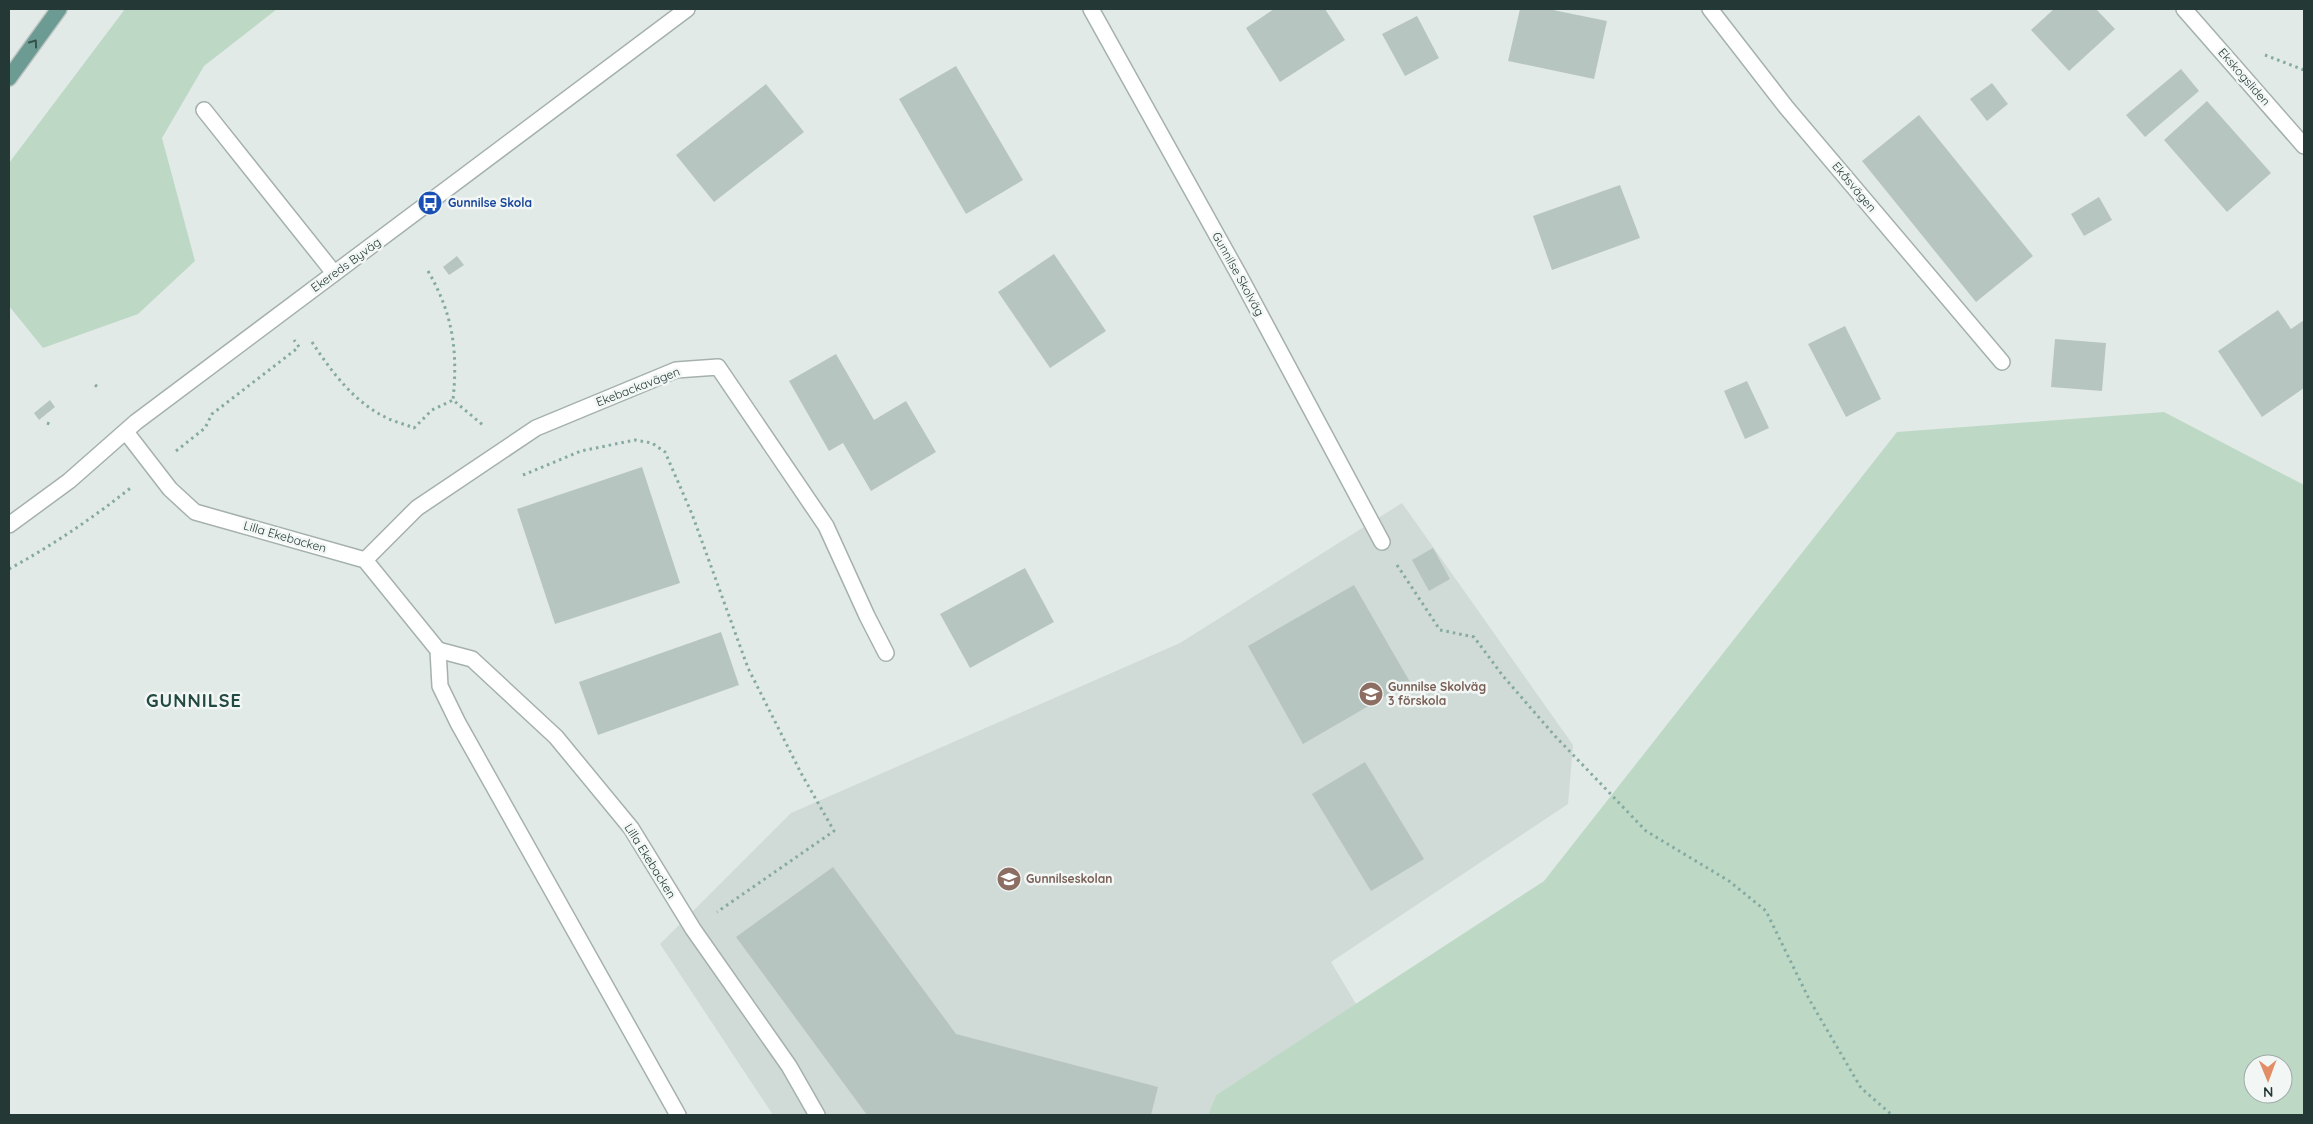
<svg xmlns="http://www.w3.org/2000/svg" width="2313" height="1124" font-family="Quicksand,sans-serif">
<rect width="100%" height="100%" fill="#e2eae7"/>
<path fill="#d0dad6" d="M1402 503 1573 745 1568 804 1331 962 1356 1004 1216 1095 1208 1115H773L660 944 791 813 1180 643Z"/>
<g fill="#bdd9c6" fill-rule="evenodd">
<path d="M125 9H277L204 66 162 138 195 261 138 314 43 348 9 306V163Z"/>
<path d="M2164 412 2304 485V1115H1208L1216 1095 1544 881 1897 432ZM2253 1064H2283V1094H2253Z"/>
</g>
<g fill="#b7c5c0">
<path d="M1274 9H1325L1345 40 1280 82 1246 28Z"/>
<path d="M1520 9H1548L1607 21 1594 79 1508 61Z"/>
<path d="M2054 9H2096L2115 29 2069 71 2031 30Z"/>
<path d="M1417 16 1439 58 1405 76 1382 34Z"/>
<path d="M956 66 1023 180 966 214 899 99Z"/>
<path d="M2181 69 2199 91 2145 137 2126 115Z"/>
<path d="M1992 83 2008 104 1987 121 1970 99Z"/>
<path d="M766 84 804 132 714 202 676 155Z"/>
<path d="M2207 101 2271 173 2227 212 2164 140Z"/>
<path d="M1919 115 2033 256 1976 302 1862 161Z"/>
<path d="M1620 185 1640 238 1552 270 1533 216Z"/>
<path d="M2099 197 2112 220 2084 236 2071 214Z"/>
<path d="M1054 254 1106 331 1050 368 998 292Z"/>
<path d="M457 256 464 265 449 275 443 267Z"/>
<path d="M2278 310 2291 329 2304 320V388L2262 417 2218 351Z"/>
<path d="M1845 326 1881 399 1846 417 1808 344Z"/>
<path d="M2055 339 2106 343 2102 391 2051 387Z"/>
<path d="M836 354 874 420 906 401 936 452 871 491 843 443 829 451 789 381Z"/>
<path d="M1747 381 1769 428 1745 439 1724 391Z"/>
<path d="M50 400 55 407 39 420 34 413Z"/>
<path d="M642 467 680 583 555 624 517 509Z"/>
<path d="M1433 548 1450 579 1429 591 1412 560Z"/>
<path d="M1025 568 1054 622 970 668 940 614Z"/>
<path d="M1354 585 1410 682 1303 744 1248 646Z"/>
<path d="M721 632 739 685 598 735 579 682Z"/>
<path d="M1365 762 1424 859 1371 891 1312 794Z"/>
<path d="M833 867 956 1034 1158 1087 1151 1115H867L736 937Z"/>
</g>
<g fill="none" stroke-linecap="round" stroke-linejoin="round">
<defs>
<g id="minor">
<path d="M1091 9 1239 275 1382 542"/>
<path d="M1710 9 1786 107 2002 362"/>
<path d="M2184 9 2304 146"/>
<path d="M204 110 334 273"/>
<path d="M126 432 170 489 195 512 365 560 438 650 440 686 458 723 678 1115"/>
<path d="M9 525 69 481 136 422 687 9"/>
<path d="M365 560 417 508 536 428 676 370 718 367 826 526 867 616 886 653"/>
<path d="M438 650 472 659 556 737 631 828 693 929 789 1066 817 1115"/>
</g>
<path id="major" d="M9 78 59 9"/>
</defs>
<use href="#minor" stroke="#a5b1ae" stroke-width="18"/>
<use href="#major" stroke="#bdc4c2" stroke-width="18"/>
<g stroke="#85aaa1" stroke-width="3" stroke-dasharray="2.5 4" stroke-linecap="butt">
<path d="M2265 55 2304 70"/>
<path d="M428 271C453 314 458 351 453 400"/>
<path d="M312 342C331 371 353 401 385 417 394 422 405 424 414 428L432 410 453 400 484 426"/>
<path d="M95 385 99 388"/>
<path d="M47 423 52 425"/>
<path d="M176 451 205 428 212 414 299 347 294 340"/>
<path d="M523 475 581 451 635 440 652 443 665 452 692 514 748 668 801 773 834 831 717 912"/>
<path d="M1397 565 1440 630 1474 637 1503 676 1555 736 1646 831 1729 881 1766 911 1809 999 1861 1088 1892 1115"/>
<path d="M9 569C53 545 93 518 133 486"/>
</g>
<use href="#minor" stroke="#fff" stroke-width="15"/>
<use href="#major" stroke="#6b9b92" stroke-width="15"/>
</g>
<defs><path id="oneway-chevron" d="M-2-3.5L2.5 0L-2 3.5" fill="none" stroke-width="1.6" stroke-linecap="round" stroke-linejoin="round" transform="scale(1.25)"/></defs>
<use stroke="#36524c" href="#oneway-chevron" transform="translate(34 43) rotate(-54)"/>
<defs>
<symbol id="bus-disc" viewBox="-11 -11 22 22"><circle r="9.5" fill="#1a4fb4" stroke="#f2f7f5"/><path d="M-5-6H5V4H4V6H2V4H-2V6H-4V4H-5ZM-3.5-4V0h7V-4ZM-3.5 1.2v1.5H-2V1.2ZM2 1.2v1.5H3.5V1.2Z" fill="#fff"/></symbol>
<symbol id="school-disc" viewBox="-11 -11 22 22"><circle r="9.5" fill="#8d6e63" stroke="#f2f7f5"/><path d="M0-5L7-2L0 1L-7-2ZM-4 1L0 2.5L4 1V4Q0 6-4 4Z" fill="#fff"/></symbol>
</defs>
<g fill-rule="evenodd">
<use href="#bus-disc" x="416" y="189" width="28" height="28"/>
<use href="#school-disc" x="1357" y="680" width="28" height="28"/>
<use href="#school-disc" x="995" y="865" width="28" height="28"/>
</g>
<g text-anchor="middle" stroke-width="5" stroke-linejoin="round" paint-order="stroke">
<g font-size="12" fill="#243935" stroke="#f2f7f5">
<text transform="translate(2244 77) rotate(49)" y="4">Ekskogsliden</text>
<text transform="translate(1854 187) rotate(50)" y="4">Ekåsvägen</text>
<text transform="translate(346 265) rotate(-36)" y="4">Ekereds Byväg</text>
<text transform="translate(1238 274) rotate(61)" y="4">Gunnilse Skolväg</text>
<text transform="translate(638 387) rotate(-21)" y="4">Ekebackavägen</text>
<text transform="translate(285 537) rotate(16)" y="4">Lilla Ekebacken</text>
<text transform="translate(650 861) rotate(58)" y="4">Lilla Ekebacken</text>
</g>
<g font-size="12" font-weight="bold" fill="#164399" stroke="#f2f7f5" text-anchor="start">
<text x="448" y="207">Gunnilse Skola</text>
</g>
<g font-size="12" font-weight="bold" fill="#785e54" stroke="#f2f7f5" text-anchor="start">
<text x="1388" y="691">Gunnilse Skolväg<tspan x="1388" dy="14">3 förskola</tspan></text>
<text x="1026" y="883">Gunnilseskolan</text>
</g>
<g font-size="18" font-weight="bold" letter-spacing="1" fill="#224942" stroke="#f2f7f5">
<text x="194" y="707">GUNNILSE</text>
</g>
</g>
<rect width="2313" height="1124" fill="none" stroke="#243935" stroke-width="20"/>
<g transform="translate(2268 1079) rotate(179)"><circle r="24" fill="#f2f7f5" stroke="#a0aba8"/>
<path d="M0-4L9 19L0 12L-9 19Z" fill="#e38d67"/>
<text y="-8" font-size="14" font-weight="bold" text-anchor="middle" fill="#243935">N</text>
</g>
</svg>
